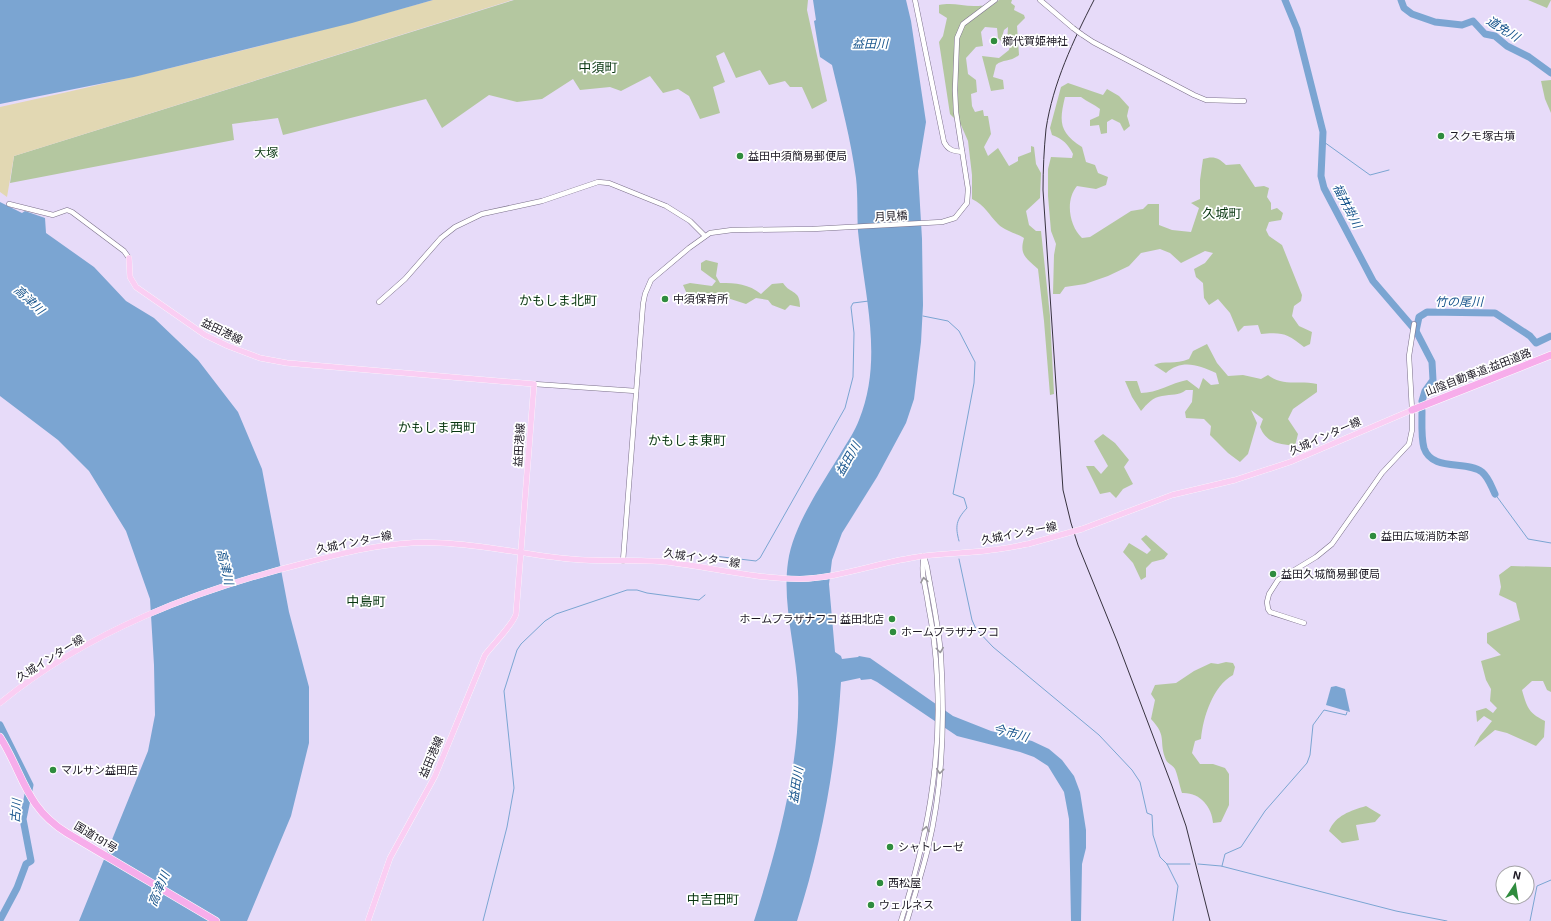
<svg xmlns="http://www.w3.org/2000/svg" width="1551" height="921" font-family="'Exo 2','Noto Sans JP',sans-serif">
<rect width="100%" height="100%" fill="#e7dbf9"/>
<g fill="#b4c7a0">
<path d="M514 0H808L807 10 827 101 812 109 802 87H790L785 81 769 85 760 70 736 78 724 52 716 56 725 82 713 87 720 113 700 119 689 96 678 89 663 93 650 76 621 91 610 87 580 90 573 79 542 99 517 102 489 95 442 128 426 99 283 135 278 118 232 124 234 140 10 183 14 156Z"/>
<path d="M999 0H1012L1011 3 1015 6 1014 10 1024 15 1025 18 1017 26 1019 55C1011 62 1003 59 996 65L993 77 1003 80 1004 89 991 91 982 56 999 58 1009 50 1010 46 1007 42 1008 27 1004 30 1001 41 998 38 997 28 985 27 981 32 983 46 976 47 966 58 968 74 976 80 977 92 971 94 972 106 975 112 983 110 984 116H988L991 134 984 147 988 156 998 148 1009 166 1018 161V157L1031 152V146L1034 147 1036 164 1041 173 1040 198 1026 211 1029 225 1036 231H1041L1050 316 1054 394 1050 395 1044 321 1038 269C1026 258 1019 255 1024 238 1016 233 1005 231 998 224 989 215 985 205 972 199V175L968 141 961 125 950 114 939 42 943 36 947 18 939 13V5C952 2 962 6 974 6 981 6 984 5 990 7Z"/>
<path d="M1528 0H1551L1547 8Z"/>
<path d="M1551 80V113L1545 99 1541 81Z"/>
<path d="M1068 83 1103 95 1107 89 1119 96 1129 107 1127 116 1130 126 1124 131 1120 123 1112 119 1107 122V133L1101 134 1099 125 1090 126V120L1099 116 1100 109C1094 104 1087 102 1081 97H1065C1059 122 1059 132 1082 147L1086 162 1095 165 1098 173 1108 177 1106 185 1096 189 1077 186C1065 200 1069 226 1082 238L1090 237 1131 211 1143 209 1148 204H1159V225L1172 230 1191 232 1199 208 1191 203 1200 199V180L1203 159C1213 156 1218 157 1226 165L1240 164 1255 187 1264 186 1269 188 1267 197 1271 203V210L1277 208 1283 213 1281 220 1269 222 1266 230 1269 236 1282 245 1302 295 1301 301 1294 306 1292 316 1299 326 1312 332 1310 344 1304 347C1287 333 1282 332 1261 334L1258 325 1244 326 1238 332 1230 313 1218 299 1209 305 1204 298 1203 283 1196 277 1194 269 1205 263 1213 253 1205 251 1181 263 1170 253 1160 249 1141 253 1129 266 1108 276 1085 284 1065 287 1060 294H1053L1054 255 1056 244 1051 231 1048 196V169L1051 157 1072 158 1073 154C1068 144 1063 139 1052 135L1050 128 1061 87Z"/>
<path d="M706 260 718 263 716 276 720 283C736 283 749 284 761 294L772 284 783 283C791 295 800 289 800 307L790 305 785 310 772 305 768 300 756 298 746 304 715 294 709 299 687 294 683 285 690 283 712 286 716 281 701 270V263Z"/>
<path d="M1207 344 1217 363 1228 376 1243 375 1261 379 1268 375C1284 387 1300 380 1317 384V392L1293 409 1288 419 1298 434 1295 446C1280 444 1267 444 1260 427L1263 419 1251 410 1257 423 1248 454 1240 462 1228 453 1210 435 1211 426 1204 419 1186 418 1185 412 1192 402 1193 390H1186C1178 396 1172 394 1162 396 1153 397 1147 404 1141 411L1132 397 1125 381H1137L1141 393C1157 393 1171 383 1187 380L1199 389 1203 378 1211 385 1219 384 1216 373C1198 365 1182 359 1166 373L1154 365C1164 360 1175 365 1189 359L1193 351Z"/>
<path d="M1103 434 1115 443 1129 460 1124 467 1133 484 1123 489 1116 498 1110 492 1100 494 1086 466H1094L1101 474 1108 466 1094 441Z"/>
<path d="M1146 535 1168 554 1164 559 1152 562 1146 568V577L1141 580 1133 563 1123 552 1129 543 1147 554 1151 550 1141 539Z"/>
<path d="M1511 566 1551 567V692L1547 690 1543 681H1532L1522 690C1527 708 1529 713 1545 721L1544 737 1536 746 1507 733 1495 730 1474 747 1480 736 1492 721 1484 716 1477 722 1476 711 1486 708 1493 713 1497 708 1490 701 1491 689 1486 680 1481 661 1501 655 1487 643V633L1520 620 1516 603 1499 595 1501 587 1499 575Z"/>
<path d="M1226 662 1233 663 1235 667 1233 675C1213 686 1203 717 1201 739L1195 741 1192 753 1200 764H1213L1225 768 1229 774V805L1221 822 1213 823C1212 807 1200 792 1182 793 1180 787 1177 773 1175 769 1173 765 1168 764 1166 760 1158 741 1168 737 1151 719L1155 700 1151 694 1155 685 1176 683 1194 671 1211 663 1218 664Z"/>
<path d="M1366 806 1381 815 1375 822 1356 825 1359 840 1342 843 1329 831C1336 815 1350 811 1366 806Z"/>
</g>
<path fill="#e2d8b3" d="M433 0H512L14 156 7 197 0 192V107C145 75 290 40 433 0Z"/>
<g fill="#7ba5d2">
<path d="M0 0H433L352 23 134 77 0 104Z"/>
<path d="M813 0H906L911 21 926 122 918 171 922 239 923 305 921 342 914 399 906 423 877 477 842 533 832 560 829 584 835 652 841 656 842 659 858 657 859 656 870 658 953 716 991 731 1032 741 1049 749 1062 760 1074 776 1080 792 1086 830V848L1082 864 1081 921H1071L1069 819 1064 792 1048 766 1034 757 1020 752 957 736 877 682 871 679 861 680 860 678 841 682C836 764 822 843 797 921H754C776 852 801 763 798 691 796 648 782 604 788 562 793 525 823 483 842 451 848 441 855 431 859 420 884 358 864 295 858 231 857 214 858 196 856 178 851 140 841 103 832 65L820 57 814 21 816 20Z"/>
<path d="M0 202 22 213 25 211 45 218 46 233 94 267 126 301 154 318 198 360 238 412 262 469 289 612 309 687V743L291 816 247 921H79L148 751 155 715 154 665 150 599 126 531 89 471 58 440 0 396Z"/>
<path d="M1336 686 1345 689 1350 712 1326 705 1331 687Z"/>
</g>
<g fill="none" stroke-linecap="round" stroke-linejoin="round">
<g stroke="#7ba5d2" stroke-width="1">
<path d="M1324 142 1370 175 1389 170"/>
<path d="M923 316 948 321 959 331 975 362 974 383 953 494 964 498 967 508C956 520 955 526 959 541"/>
<path d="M1495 494 1528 539 1551 543"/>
<path d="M959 559 972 620 976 629 993 647 1099 735 1132 770 1140 782 1147 813 1152 815 1153 835 1160 857 1167 864 1178 886 1173 921"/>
<path d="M708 560 710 556H714L756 561 760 558 845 408 853 377 854 333 851 307 853 303 869 301"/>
<path d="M1167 864H1190"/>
<path d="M1198 864 1221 866 1396 911 1447 921"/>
<path d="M1222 866 1225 854 1241 847 1265 811 1307 763 1310 755 1313 725 1324 710 1346 715 1347 712"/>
<path d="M483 921 507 827 514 788 504 691 517 650 521 644 545 621 556 614 627 590H637L647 593 699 600 705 595"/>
<path d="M1530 921 1537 886 1551 880"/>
</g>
<g stroke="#7ba5d2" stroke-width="7">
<path d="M1285 0 1297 29 1323 132 1321 176 1324 188 1373 281 1416 331 1432 362 1433 380 1425 391 1422 401"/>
<path d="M1401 0 1404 8 1412 14 1435 22 1462 25 1473 21 1485 34 1495 36 1507 46 1529 57 1551 73"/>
<path d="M1416 331 1419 317 1427 312 1495 313 1530 336 1536 343 1551 336"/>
<path d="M1422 411C1422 423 1421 437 1424 448 1432 472 1467 460 1482 472 1489 478 1491 486 1495 494"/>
<path d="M0 725 30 785 23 819 31 861 26 864 17 888 0 920"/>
</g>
<defs>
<g id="minor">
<path d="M915 0 944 142C948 150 953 151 962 152"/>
<path d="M1040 0 1073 28"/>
<path d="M1081 34 1093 42 1194 95 1206 100 1244 101"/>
<path d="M9 204 53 215 67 210 72 212 124 251 129 258"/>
<path d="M379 302 405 279 441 238 455 227 482 214 542 201 598 182 609 183 666 206 690 221 705 236"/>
<path d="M534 384 636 391"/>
<path d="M623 561 643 304 645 294 651 280 689 248 710 233 732 230 813 229 942 222 955 218 967 203 968 189 956 112 955 90 957 38 963 24 995 0"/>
<path d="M1304 623 1270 612 1268 609 1267 602 1269 594 1278 580 1316 557 1332 544 1382 473 1409 444 1412 430V410L1409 356 1414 324"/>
<path d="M901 921C926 842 942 762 937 679 936 654 933 629 928 604 926 588 920 572 924 556"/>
<path d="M907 921C914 897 922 873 928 848 943 786 945 721 941 657 939 627 932 597 927 567L924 556"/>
</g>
<g id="major">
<path d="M129 258 130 277 136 287 205 335 228 346 260 358 287 363 534 384 516 614C513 625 493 644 485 655L435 776 390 858 368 921"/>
<path d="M1082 529 1172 495 1235 480 1290 462 1412 410"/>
<path d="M0 703C88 631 196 590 305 563 350 551 395 540 442 543 485 545 527 555 570 559 602 562 635 559 667 562 711 567 755 579 800 579 838 578 874 564 911 558 937 553 964 554 991 550 1004 549 1016 546 1028 544"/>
</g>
<g id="highway">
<path d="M1412 410 1551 355"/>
<path d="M0 737C24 775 25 807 67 833L216 921"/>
</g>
</defs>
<use href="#minor" stroke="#7b708a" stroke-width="5.5"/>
<use href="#major" stroke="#fff" stroke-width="6"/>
<use href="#highway" stroke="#fff" stroke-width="8"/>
<use href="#minor" stroke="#fff" stroke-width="4.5"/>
<use href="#major" stroke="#facef3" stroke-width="5.5"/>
<use href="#highway" stroke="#f7adeb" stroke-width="7"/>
<path stroke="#37323f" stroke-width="1" d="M1094 0C1073 41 1053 83 1046 129 1044 149 1043 170 1043 190L1063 490 1071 523 1078 545 1117 641 1172 786 1186 826 1210 921"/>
<defs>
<path id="minor-bridge" d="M1073 28 1081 34"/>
<path id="major-bridge" d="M1028 544 1082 529"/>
</defs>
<use href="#minor-bridge" stroke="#7b708a" stroke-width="5.5" stroke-linecap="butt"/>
<use href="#major-bridge" stroke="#fff" stroke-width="6" stroke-linecap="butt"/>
<use href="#minor-bridge" stroke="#fff" stroke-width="4.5"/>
<use href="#major-bridge" stroke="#facef3" stroke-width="5.5"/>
</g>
<defs><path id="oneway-chevron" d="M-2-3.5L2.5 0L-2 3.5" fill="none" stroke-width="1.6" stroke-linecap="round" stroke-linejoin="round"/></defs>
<g stroke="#99979c">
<use href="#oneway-chevron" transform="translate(924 580) rotate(-100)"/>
<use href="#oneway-chevron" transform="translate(940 650) rotate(83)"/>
<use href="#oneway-chevron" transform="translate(940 771) rotate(96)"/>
<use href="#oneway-chevron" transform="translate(926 829) rotate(-79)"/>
</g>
<g fill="#2f8c3e" stroke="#fff" stroke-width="1.5">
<circle cx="994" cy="41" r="4"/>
<circle cx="1441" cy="136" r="4"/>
<circle cx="740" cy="156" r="4"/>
<circle cx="665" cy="299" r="4"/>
<circle cx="1373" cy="536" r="4"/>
<circle cx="1273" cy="574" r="4"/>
<circle cx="892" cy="619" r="4"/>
<circle cx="893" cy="632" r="4"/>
<circle cx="53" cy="770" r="4"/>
<circle cx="890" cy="847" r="4"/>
<circle cx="880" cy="883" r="4"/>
<circle cx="871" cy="905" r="4"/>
</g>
<g text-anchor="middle" stroke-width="3.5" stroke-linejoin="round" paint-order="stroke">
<g font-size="11" fill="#1c1823" stroke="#fff" text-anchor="start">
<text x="1002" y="45">櫛代賀姫神社</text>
<text x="1449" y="140">スクモ塚古墳</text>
<text x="748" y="160">益田中須簡易郵便局</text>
<text x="673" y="303">中須保育所</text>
<text x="1381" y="540">益田広域消防本部</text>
<text x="1281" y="578">益田久城簡易郵便局</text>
<text x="884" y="623" text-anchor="end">ホームプラザナフコ 益田北店</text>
<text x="901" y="636">ホームプラザナフコ</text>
<text x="61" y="774">マルサン益田店</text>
<text x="898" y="851">シャトレーゼ</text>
<text x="888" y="887">西松屋</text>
<text x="879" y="909">ウェルネス</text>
</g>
<g font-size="11" fill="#1c1823" stroke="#fff">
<text transform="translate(891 216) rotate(-3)" y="4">月見橋</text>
<text transform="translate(222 331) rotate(26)" y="4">益田港線</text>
<text transform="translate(1478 372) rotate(-21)" y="4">山陰自動車道;益田道路</text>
<text transform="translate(1325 436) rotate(-24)" y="4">久城インター線</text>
<text transform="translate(519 445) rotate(-86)" y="4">益田港線</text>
<text transform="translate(1019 533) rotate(-11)" y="4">久城インター線</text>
<text transform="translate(354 542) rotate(-11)" y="4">久城インター線</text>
<text transform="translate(702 558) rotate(8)" y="4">久城インター線</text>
<text transform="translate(50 658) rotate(-32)" y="4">久城インター線</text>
<text transform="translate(431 757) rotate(-67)" y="4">益田港線</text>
<text transform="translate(96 837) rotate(31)" y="4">国道191号</text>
</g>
<g font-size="12" font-style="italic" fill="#17548c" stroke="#fff">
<text transform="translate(1503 29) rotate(32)" y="4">道免川</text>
<text x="870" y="48">益田川</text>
<text transform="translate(1347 206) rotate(63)" y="4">福井掛川</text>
<text transform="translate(29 300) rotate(43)" y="4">高津川</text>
<text x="1459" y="306">竹の尾川</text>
<text transform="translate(848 459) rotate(-60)" y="4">益田川</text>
<text transform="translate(225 567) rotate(77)" y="4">高津川</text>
<text transform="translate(1011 733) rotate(15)" y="4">今市川</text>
<text transform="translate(796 785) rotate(-81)" y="4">益田川</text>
<text transform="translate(16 811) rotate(-85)" y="4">古川</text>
<text transform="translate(159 889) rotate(-67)" y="4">高津川</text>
</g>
<g font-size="12" fill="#083610" stroke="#fff">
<text x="266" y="157">大塚</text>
</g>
<g font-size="13" fill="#083610" stroke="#fff">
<text x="598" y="72">中須町</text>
<text x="1222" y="218">久城町</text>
<text x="558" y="305">かもしま北町</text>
<text x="437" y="432">かもしま西町</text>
<text x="687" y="445">かもしま東町</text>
<text x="366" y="606">中島町</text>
<text x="713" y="904">中吉田町</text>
</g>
</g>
<g transform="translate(1515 885) rotate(12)"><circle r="19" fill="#ffffff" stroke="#a4a3a7"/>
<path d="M0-3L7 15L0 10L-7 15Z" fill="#2f8c3e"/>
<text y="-6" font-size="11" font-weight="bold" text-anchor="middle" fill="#1c1823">N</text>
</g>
</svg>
